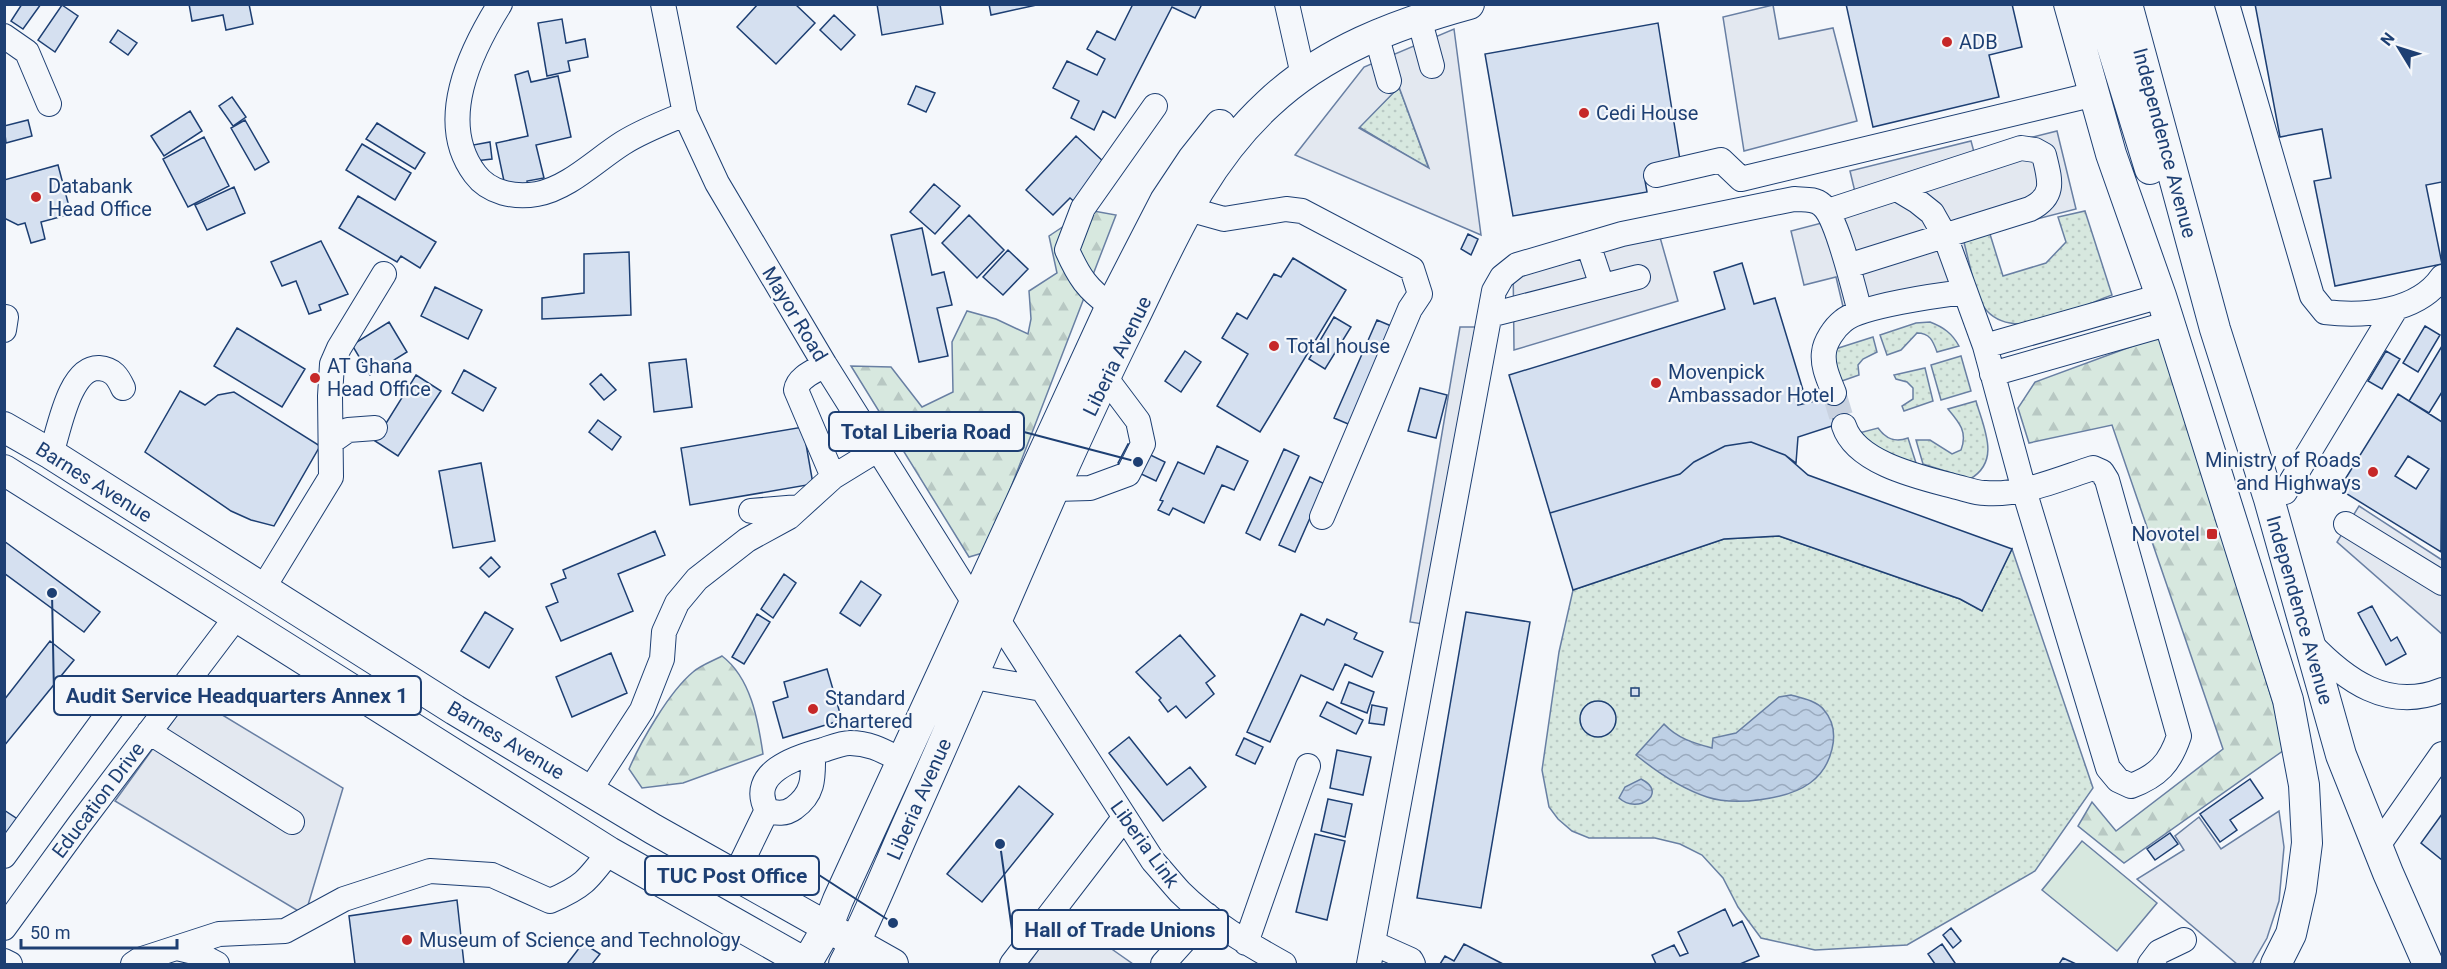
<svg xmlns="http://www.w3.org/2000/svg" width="2447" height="969" viewBox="0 0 2447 969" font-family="Roboto,sans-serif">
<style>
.green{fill:url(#green-dots);stroke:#687fa3;stroke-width:1.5}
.forest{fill:url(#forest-firs);stroke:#687fa3;stroke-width:1.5}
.pitch{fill:#d7e8df;stroke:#687fa3;stroke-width:1.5}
.parking{fill:#e3e8f0;stroke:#687fa3;stroke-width:1.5;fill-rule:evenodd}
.water{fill:url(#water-waves);stroke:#687fa3;stroke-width:1.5}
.building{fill:#d5e0f0;stroke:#1d3f73;stroke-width:1.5;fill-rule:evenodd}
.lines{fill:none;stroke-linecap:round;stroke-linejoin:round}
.minor-tunnel{stroke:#c9d2e0;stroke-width:24;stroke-dasharray:24 12;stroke-linecap:butt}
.minor-casing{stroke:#1d3f73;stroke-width:26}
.major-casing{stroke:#1d3f73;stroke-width:32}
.minor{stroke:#f4f7fb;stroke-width:24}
.major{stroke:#f4f7fb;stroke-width:30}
.poi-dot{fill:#c62828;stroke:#f4f7fb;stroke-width:2}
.labels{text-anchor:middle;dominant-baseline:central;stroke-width:4.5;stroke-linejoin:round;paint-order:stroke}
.poi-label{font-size:20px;fill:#1d3f73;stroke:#f4f7fb;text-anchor:start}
.street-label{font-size:20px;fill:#1d3f73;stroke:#f4f7fb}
.leader{fill:none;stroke:#1d3f73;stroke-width:2}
.callout-dot{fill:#1d3f73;stroke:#f4f7fb;stroke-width:2}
.callout{fill:#f4f7fb;stroke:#1d3f73;stroke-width:2}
.callout-label{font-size:21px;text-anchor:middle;font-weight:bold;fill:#1d3f73}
</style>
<defs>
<pattern id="green-dots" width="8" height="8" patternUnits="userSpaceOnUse" patternTransform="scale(1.5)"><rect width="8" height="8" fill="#d7e8df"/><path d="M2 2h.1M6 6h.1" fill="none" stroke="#b8c8c3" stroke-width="1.8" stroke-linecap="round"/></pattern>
<pattern id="forest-firs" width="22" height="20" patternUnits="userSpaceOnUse" patternTransform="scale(1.5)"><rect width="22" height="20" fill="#d7e8df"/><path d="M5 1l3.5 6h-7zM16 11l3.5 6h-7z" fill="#b8c8c3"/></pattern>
<pattern id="water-waves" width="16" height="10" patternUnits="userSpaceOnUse" patternTransform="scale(1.5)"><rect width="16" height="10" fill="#bed0e5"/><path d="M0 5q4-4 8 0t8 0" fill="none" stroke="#9aaabe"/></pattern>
</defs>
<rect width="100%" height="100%" fill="#f4f7fb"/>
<!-- green -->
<path class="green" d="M1399,87L1429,169L1359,127Z
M2085,211L2112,295C2078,307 2017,343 1987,311C1974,298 1967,257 1962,238L1989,231L2003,276L2046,263L2066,242L2058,217Z
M1930,322C1943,327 1952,333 1959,346L1937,352C1933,341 1930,333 1917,333L1901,350L1887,355L1880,335L1916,323Z
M1873,337L1877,352L1863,359L1858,365L1859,375L1839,382L1829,351Z
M1961,356L1971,391L1941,400L1931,365Z
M1925,368L1933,401L1904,411L1902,406L1913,399V388L1907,382L1896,379L1894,375Z
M1976,401C1984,429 2001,461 1970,479L1923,464L1916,440H1930L1952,454L1961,450C1968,432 1959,422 1948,409Z
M1878,428C1886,439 1895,443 1908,438L1916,463L1883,454L1855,434Z
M1779,536L1960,599L1982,611L2012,549L2093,788L2035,871L1907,945L1815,950L1761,938L1738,907L1723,878L1702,855L1680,844L1655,838H1589L1572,831L1558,819L1549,807L1542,770L1559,652L1573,590L1724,539Z"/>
<!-- forest -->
<path class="forest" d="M1088,210L1116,215L986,552L969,557L851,366L891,367L922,407L953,392L952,342L967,311L996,319L1028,334L1031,319L1029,291L1057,273L1049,236Z
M2160,336L2287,748L2124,863L2078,826L2092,802L2116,831L2223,749L2112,425L2029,443L2018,408L2035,382Z
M722,656C751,678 758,720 763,754L683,783L642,788L629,769C641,741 669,692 693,672C701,665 713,661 722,656Z"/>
<!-- pitch -->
<path class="pitch" d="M2082,841L2157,903L2117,951L2042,890Z"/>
<!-- parking -->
<path class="parking" d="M1773,5L1779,39L1833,28L1857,121L1744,151L1723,17Z
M1454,29L1481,235L1295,155L1364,67ZM1399,87L1429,168L1359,128Z
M2057,131L2076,209L1963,238L1974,283L1845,315L1836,277L1804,285L1791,231L1860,213L1850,171L1971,141L1974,152Z
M1654,216L1678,301L1514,350L1513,257Z
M1460,327H1481L1429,625L1410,622Z
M2359,506L2442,560V634L2337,542Z
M191,696L343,788L305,915L115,801Z
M2279,811L2284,847L2279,901L2267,938L2252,964H2237L2137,879L2184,850L2175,836L2199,817L2221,849Z
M1063,915L1133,964H1028Z"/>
<!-- water -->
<path class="water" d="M1791,695C1802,698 1817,701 1824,710C1843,732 1831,768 1810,783C1787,800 1734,806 1707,797C1680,788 1658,773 1636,755L1664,724C1677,738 1693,743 1712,748L1713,738L1736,733L1779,697Z
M1641,779C1669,793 1638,815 1619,798L1625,787Z"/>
<!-- building -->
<path class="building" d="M22,4H41L23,29L11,21Z
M189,4H249L253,24L226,30L223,15L192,21Z
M758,4H795L815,23L776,64L737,27Z
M877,4H940L943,24L882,35Z
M989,4H1041L991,15Z
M1133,4H1202L1195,18L1172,7L1115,118L1103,111L1094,130L1071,118L1079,101L1053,88L1067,61L1097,75L1105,59L1087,49L1097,31L1115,40Z
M1846,4H2012L2022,47L1989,55L1999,97L1873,127Z
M2255,4H2442V182L2426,185L2442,264L2335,286L2314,181L2331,178L2322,129L2280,137Z
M62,5L78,16L55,52L38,40Z
M834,15L855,35L841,50L820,30Z
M562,19L566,43L585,39L588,57L568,61L570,71L547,76L538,23Z
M1658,23L1681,166L1644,175L1647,192L1513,216L1485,54Z
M118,30L137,43L128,55L110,42Z
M528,71L531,82L558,76L571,137L536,145L544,178L527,181L528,188L505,186L496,143L528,136L515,75Z
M916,86L935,93L926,112L908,104Z
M232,97L246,117L233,126L219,106Z
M190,111L202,131L164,156L151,136Z
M28,120L32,136L6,143L4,126Z
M245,120L269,162L255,170L231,128Z
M377,123L425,153L415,169L366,139Z
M1076,136L1105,163L1077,204L1070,198L1053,215L1026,190Z
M204,137L229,186L188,207L163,159Z
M490,142L492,159L475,161L473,145Z
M362,144L411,173L395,200L346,170Z
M58,165L71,214L41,222L45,239L31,243L25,223L18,225L4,218V180Z
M934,184L960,206L935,234L910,212Z
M234,187L245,213L207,230L195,205Z
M358,196L436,242L420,268L401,256L397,262L339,228Z
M969,215L1004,250L977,278L942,243Z
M922,228L932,275L944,272L952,305L937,308L948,356L919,362L891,235Z
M1468,234L1478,239L1471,255L1461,249Z
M321,241L348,294L319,305L321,310L309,314L296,281L282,286L271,262Z
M1008,250L1028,269L1003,295L983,277Z
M629,252L631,315L542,319V298L584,293V254Z
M1293,258L1346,290L1260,432L1217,406L1248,354L1222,338L1237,313L1247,319L1274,274L1281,277Z
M1742,263L1754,304L1775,298L1803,390L1795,393L1798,405L1827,398L1835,425L1798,437L1796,463L1785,455L1751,442L1725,446L1694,462L1680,474L1550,513L1509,375L1725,309L1714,272Z
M435,287L482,310L468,339L421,316Z
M1334,317L1351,327L1325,369L1309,359Z
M1377,320L1396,328L1353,426L1334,418Z
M389,322L407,352L370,375L352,345Z
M2425,326L2440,335L2418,372L2403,363Z
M237,328L305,369L282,407L214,366Z
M2442,346V392L2429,413L2409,401Z
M1185,351L1201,362L1181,392L1165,381Z
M2386,351L2400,359L2382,389L2368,381Z
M686,359L692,407L654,412L649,363Z
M464,370L496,388L483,411L452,393Z
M601,374L616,390L604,400L590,384Z
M416,375L441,391L398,456L375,441Z
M1420,388L1447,395L1436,438L1408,431Z
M180,391L205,405L218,395L234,392L320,446L274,526L251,520L231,511L145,452Z
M2398,394L2442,422L2441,552L2339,489ZM2408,456L2429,469L2416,489L2395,476Z
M598,420L621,437L612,450L589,432Z
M803,427L813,484L690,505L681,448Z
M1751,442L1785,455L1808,475L2012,549L1982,611L1960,599L1779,536L1724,539L1573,590L1550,513L1680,474L1694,462L1725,446Z
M1128,444L1165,462L1156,481L1118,463Z
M1217,446L1248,461L1234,490L1222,485L1204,523L1173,508L1169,515L1158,510L1163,501L1160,500L1178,462L1204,474Z
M1284,449L1299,456L1260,540L1246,533Z
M481,463L495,541L453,548L439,471Z
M1310,477L1325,484L1295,552L1279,545Z
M655,531L665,555L618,574L633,611L561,641L546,607L558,602L551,584L566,578L563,570Z
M4,541L100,612L84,632L4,573Z
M491,557L500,567L489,577L480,568Z
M784,574L796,583L773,618L761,609Z
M861,581L881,595L860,626L840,613Z
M2372,606L2391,641L2397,637L2406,654L2386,665L2358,613Z
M485,612L513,629L489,668L461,651Z
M1466,612L1530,622L1481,908L1417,898Z
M757,614L770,622L744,664L732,657Z
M1301,614L1324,625L1327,619L1357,633L1354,639L1383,652L1372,677L1345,664L1333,690L1301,675L1270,742L1247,732Z
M1180,635L1215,676L1206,683L1214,694L1186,718L1176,706L1168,712L1159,700L1161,698L1136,672Z
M50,641L74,660L4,746V700Z
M611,653L627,693L572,717L556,677Z
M827,669L842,720L783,738L773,702L788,697L784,682Z
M1349,682L1374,692L1367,713L1341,703Z
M1631,688H1639V696H1631Z
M1580 719a18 18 0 1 1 36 0a18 18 0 1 1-36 0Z
M1327,702L1363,720L1356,734L1320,716Z
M1372,705L1387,708L1384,725L1369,723Z
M1129,737L1167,785L1190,767L1206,787L1163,821L1109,753Z
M1244,738L1263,747L1255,764L1236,755Z
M1337,750L1371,757L1363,795L1330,788Z
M2250,779L2263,798L2230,820L2237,830L2220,842L2200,814Z
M1019,786L1053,814L982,902L947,874Z
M1328,799L1352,804L1345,837L1321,831Z
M4,810L19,820L4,840Z
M2442,814V860L2421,843Z
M2170,833L2178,844L2155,860L2147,849Z
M1315,834L1345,841L1327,920L1296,912Z
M457,900L464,964H355L349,916Z
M1725,909L1733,926L1742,921L1759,956L1740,964H1656L1652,955L1674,945L1680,956L1688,953L1678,932Z
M1951,928L1961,941L1953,948L1943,935Z
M583,943L600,954L592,964H567Z
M1464,944L1503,964H1440L1445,956L1454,961Z
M1942,944L1955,963L1953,964H1935L1928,954Z
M2063,958L2076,964H2059Z"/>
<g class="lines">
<!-- minor-tunnel -->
<path class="minor-tunnel" d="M1834,393L1844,426"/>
<defs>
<path id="minor" d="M500,4C470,52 436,122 475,174C489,193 515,198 537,194C569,188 596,160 623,143C642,131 663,123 685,114
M663,4L685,114L717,183L825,365L975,604
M1287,4L1303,75
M2227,4L2312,296L2325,312C2364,317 2418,312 2442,277
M1419,18L1432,66
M1376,34L1389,81
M4,36L27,52L49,104
M1656,175L1721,160L1741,179L2095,94
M1188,209L1224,219L1286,209L1302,211L1412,269L1420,294L1410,309L1322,517
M1828,211L2021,148L2035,150L2044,155C2050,180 2056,196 2030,209L1848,266
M1588,244L1602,286
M1111,306C1087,289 1079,277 1067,250L1083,208L1155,106
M1490,315L1638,277
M4,330L6,317
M1985,346L2161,296
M825,365C815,371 798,377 796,390L833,477
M1992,374L2170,323
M1834,393C1829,380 1822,366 1824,352C1825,342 1834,328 1843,321C1859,306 1940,295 1965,292
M1844,426C1856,463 1919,477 1953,486C1963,488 1975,493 1985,493C2021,496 2059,479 2093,468L2102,472L2107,480L2179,736C2170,763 2158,776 2131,786L2118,780L2108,768L2024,490L1985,346L1945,236L1932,213L1917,201L1897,189
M331,442L348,430L375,428
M51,454C59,431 69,367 99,368C113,369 118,377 123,388
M1055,489L1090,488L1128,474L1143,444L1138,421L1105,377
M2285,492L2396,308
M751,511L799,507
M2346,524L2442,583
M262,590L331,477L330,396L332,364L339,348L384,274
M998,620L1153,861C1162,871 1171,882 1180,892C1210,922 1248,944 1284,964
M2309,642C2345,680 2388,712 2442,690
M974,677L1042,689
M149,732L292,822
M813,753C813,776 815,793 794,808C786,814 776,814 767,810C747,773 796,757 823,750C832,747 842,743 850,743C871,743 885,752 903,761
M590,790L642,710L662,659L664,632L677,603L697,579L747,540L789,517L833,477L877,450
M2377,847L2442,754
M4,856L115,704
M735,876L767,810
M4,928L79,825L237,616
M1246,943L1308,766
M1373,943L1411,960L1413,964
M177,948L194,952L217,964
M4,961L10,964
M133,964L139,960L219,934L285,931L344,899L430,871L492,875L550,901C583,887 588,880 609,852
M1012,964L1124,818
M1163,964L1207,915
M1369,964L1494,291L1502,277L1517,265L1622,234L1794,199C1804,200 1814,198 1822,205C1837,217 1854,290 1860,312
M2150,964L2159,952L2184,940"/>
<path id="major" d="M2069,4L2111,154L2161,296L2288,700L2304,785L2307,843L2301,890L2291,934L2276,964
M2099,4L2150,169
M2127,4L2215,329L2269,499L2341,755L2388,873L2428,964
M4,427L51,454L455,710L653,829L893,964
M4,470L609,852L807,964
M806,964L827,928L838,900L1111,306L1165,201L1193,159L1220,125
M844,964C868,919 887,870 908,823C983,657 1050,488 1130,326C1170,245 1200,167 1268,104C1324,51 1396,24 1469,4"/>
</defs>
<!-- minor casing -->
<use href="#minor" class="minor-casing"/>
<!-- major casing -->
<use href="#major" class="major-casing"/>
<!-- minor -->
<use href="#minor" class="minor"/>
<!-- major -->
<use href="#major" class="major"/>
</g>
<!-- markers -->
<g class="poi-dot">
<circle cx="1947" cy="42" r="6"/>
<circle cx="1584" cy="113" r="6"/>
<circle cx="36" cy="197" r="6"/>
<circle cx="1274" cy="346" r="6"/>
<circle cx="315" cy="378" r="6"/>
<circle cx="1656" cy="383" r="6"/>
<circle cx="2373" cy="472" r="6"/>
<rect x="2206" y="528" width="12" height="12" rx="3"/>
<circle cx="813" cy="709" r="6"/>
<circle cx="407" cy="940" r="6"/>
</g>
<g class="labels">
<!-- poi labels -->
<g class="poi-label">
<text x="1959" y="42">ADB</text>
<text x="1596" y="113">Cedi House</text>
<text x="48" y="186">Databank<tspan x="48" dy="23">Head Office</tspan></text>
<text x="1286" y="346">Total house</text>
<text x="327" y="366">AT Ghana<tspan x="327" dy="23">Head Office</tspan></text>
<text x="1668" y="372">Movenpick<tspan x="1668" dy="23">Ambassador Hotel</tspan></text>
<text x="2361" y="460" text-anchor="end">Ministry of Roads<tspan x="2361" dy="23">and Highways</tspan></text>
<text x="2200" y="534" text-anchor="end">Novotel</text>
<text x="825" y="698">Standard<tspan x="825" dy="23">Chartered</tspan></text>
<text x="419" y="940">Museum of Science and Technology</text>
</g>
<!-- street labels -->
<g class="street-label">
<text transform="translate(2165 143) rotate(75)">Independence Avenue</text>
<text transform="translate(795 314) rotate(59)">Mayor Road</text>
<text transform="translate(1117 356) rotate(-64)">Liberia Avenue</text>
<text transform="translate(94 482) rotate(32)">Barnes Avenue</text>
<text transform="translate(2300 610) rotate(74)">Independence Avenue</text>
<text transform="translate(506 740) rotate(31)">Barnes Avenue</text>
<text transform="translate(919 799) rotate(-66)">Liberia Avenue</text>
<text transform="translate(98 800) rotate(-53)">Education Drive</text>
<text transform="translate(1145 844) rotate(54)">Liberia Link</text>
</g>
</g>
<!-- callouts -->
<path class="leader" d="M1138 462L1024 432M52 593L54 695M893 923L819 875M1000 844L1012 930"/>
<g class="callout-dot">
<circle cx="1138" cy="462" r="6"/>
<circle cx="52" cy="593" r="6"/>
<circle cx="893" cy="923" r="6"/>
<circle cx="1000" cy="844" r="6"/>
</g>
<g class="callout">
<rect x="829" y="412" width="195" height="39" rx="6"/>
<rect x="54" y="676" width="367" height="39" rx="6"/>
<rect x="645" y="856" width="174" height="39" rx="6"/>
<rect x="1012" y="910" width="216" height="39" rx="6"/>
</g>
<g class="callout-label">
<text x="926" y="439">Total Liberia Road</text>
<text x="237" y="703">Audit Service Headquarters Annex 1</text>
<text x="732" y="883">TUC Post Office</text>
<text x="1120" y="937">Hall of Trade Unions</text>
</g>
<!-- border -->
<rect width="2447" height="969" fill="none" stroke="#1d3f73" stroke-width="12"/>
<!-- north arrow -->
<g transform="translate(2399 48) rotate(308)" stroke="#f4f7fb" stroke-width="4.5" paint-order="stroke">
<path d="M0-4.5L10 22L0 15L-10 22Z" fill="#1d3f73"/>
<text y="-9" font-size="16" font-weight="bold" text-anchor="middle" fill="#1d3f73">N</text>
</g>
<!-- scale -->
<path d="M21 939v9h156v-9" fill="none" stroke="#1d3f73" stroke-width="3"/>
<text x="30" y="939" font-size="18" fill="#1d3f73" stroke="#f4f7fb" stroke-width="4.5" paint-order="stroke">50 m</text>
</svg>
